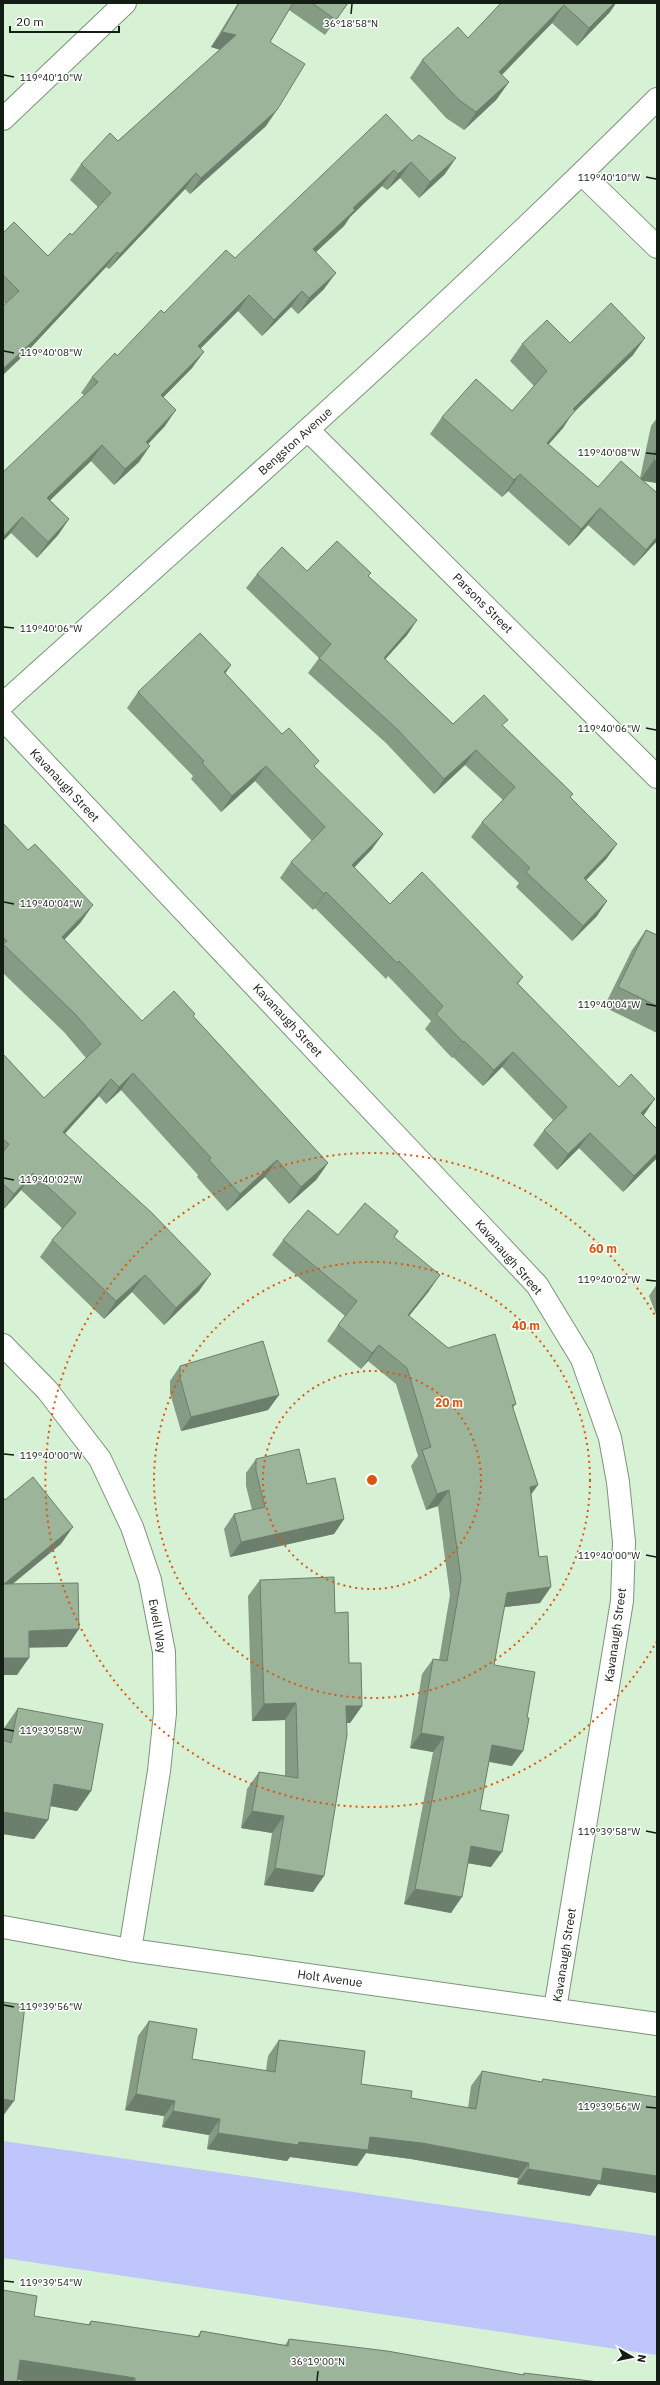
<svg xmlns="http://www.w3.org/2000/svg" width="660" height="2385" viewBox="0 0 660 2385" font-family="'IBM Plex Sans',sans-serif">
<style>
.water{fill:#bfc6fb}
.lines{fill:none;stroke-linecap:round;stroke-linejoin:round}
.street-casing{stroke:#7c947b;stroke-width:24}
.street{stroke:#fff;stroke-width:22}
.wall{fill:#859b84}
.shaded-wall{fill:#6c7e6c}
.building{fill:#9bb49a;stroke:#6c7e6c}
.ticks{fill:none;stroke:#131d13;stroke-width:1.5}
.ring{fill:none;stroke:#dd560c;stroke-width:2;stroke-dasharray:2 4}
.labels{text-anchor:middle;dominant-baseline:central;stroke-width:3;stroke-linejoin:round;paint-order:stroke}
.street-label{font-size:12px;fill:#131d13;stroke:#fff}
.ticks-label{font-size:10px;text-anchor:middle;fill:#131d13;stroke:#fff;stroke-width:3;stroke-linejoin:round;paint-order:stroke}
.centre{fill:#dd560c;stroke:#fff;stroke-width:2}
.ring-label{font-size:12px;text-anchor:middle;font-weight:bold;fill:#dd560c;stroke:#fff;stroke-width:3;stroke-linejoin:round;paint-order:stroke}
</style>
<rect width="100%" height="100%" fill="#d7f1d5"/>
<!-- water -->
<path class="water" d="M3,2141L657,2236V2355L3,2258Z"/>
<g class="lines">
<defs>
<path id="street" d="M3,119L125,3
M582,174L657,247
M308,430L657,777
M3,704C224,505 447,309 657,99
M3,719L537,1285L582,1359L610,1438L618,1482L624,1542L622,1601L555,2009
M3,1345L47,1390L100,1459L132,1527L150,1580L164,1652L165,1713L159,1771L130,1950
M3,1927L130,1950L657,2024"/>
</defs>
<!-- street casing -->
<use href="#street" class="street-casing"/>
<!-- street -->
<use href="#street" class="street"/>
</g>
<!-- wall -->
<path class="wall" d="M238,3H348L325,35L289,10L270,42L266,126L190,194L185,189L109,269L106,267L23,356L5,304L3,301V233L48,256L72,235L98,207L70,180L81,164L118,141L220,50L211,47Z
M501,3H616L610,12L577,46L552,23L502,75L509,82L496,100L464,130L446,118L410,78L422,60L468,38Z
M412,141L445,174L419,198L400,178L387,190L382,186L350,217L344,226L316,252L324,289L298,314L291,307L262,336L238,311L200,349L192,368L163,397L165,426L148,444L139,462L114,485L91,461L50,500L69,519L58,535L37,558L11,533L84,395L81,393L92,377L117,356L164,313L235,258Z
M570,343L633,355L572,414L563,428L548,445L598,487L640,478L651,426L657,418V483L643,481L657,493V541L634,566L588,525L569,546L508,491L502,497L430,434L442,417L512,411L534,386L510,361L522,344Z
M307,571L368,576L417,620L407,635L385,659L453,724L503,726L573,794L570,797L607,858L586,880L597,916L572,941L516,887L519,883L471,837L482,822L503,800L465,765L434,794L386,743L308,673L319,658L246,588L257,574Z
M231,665L225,673L282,734L315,767L372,849L354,868L390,904L523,977L518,984L644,1115L657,1158L623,1192L579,1148L557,1170L533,1145L544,1130L553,1120L502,1067L483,1086L453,1057L452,1058L425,1029L431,1021L388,976L386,979L315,908L313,910L280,878L291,862L312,841L255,781L221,812L191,779L193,776L127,708L138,692Z
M3,823L81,922L64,940L142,1021L195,1014L193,1016L328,1163L316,1180L289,1204L265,1177L227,1211L197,1177L198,1175L121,1090L106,1104L99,1096L65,1133L199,1291L164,1325L132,1292L104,1319L40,1257L52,1240L62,1228L21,1190L3,1210V1054L44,1098L86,1058L64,1032L3,973Z
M646,930L657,935V1033L604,1007L632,950Z
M398,1231L394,1237L429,1291L409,1316L516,1404L513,1408L531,1495L540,1603L504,1607L494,1665L512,1766L489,1762L480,1810L491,1867L468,1863L451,1913L404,1904L433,1752L410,1748L422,1674L433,1659L439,1660L450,1595L438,1506L426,1510L411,1466L418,1456L396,1384L368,1361L361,1369L327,1341L338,1325L345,1316L272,1255L283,1240L338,1235Z
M657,1284V1317L649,1296Z
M180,1366L279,1395L268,1410L181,1431L170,1393V1381Z
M256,1459L307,1484L344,1519L334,1534L230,1557L224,1529L234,1514L252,1510L246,1486V1473Z
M260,1580L335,1613L362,1706L350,1723H347L313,1892L264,1885L272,1833L241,1828L247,1789L259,1772L285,1776V1720L252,1721L248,1596Z
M18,1708L91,1791L77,1811L50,1806L48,1820L34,1839L3,1834V1733L4,1728Z
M149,2021L192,2059L266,2071L268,2056L279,2040L361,2084L411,2098L468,2108L471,2086L482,2071L541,2082L543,2079L657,2097V2193L598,2184L590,2196L517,2184L518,2178L411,2159L366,2153L357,2166L290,2157L287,2161L207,2149L209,2135L162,2127L164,2116L125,2110L138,2036Z
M34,2316L88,2325L91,2321L197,2337L201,2331L285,2345L289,2339L523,2375L524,2373L599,2382H30L17,2380Z"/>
<!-- shaded-wall -->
<path class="shaded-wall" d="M614,3H616L610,12L577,46L589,28Z
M564,5L552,23L487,90L499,72Z
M222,32L236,35L225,51L211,47Z
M509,82L496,100L464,130L476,112Z
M277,110L266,126L190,194L201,178Z
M456,158L445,174L419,198L430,182Z
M411,162L400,178L387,190L398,174Z
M394,170L382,186L350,217L344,226L302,265L313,249L353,208Z
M196,173L185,189L109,269L120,254Z
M117,252L106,267L23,356L3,375V369Z
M336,273L324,289L298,314L309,298Z
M302,291L291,307L262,336L274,320Z
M249,295L238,311L187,362L198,346Z
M645,338L633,355L572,414L563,428L535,460L547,443L573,409Z
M204,352L192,368L150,411L161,395Z
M176,410L165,426L135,458L146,442Z
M102,445L91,461L36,514L47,498Z
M150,446L139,462L114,485L125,469Z
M654,460H657V483L640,480Z
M520,474L508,491L502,497L514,480Z
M600,508L588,525L569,546L581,529Z
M22,517L11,533L3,541V537Z
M69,519L58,535L37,558L48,542Z
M657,537V541L634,566L646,550Z
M417,620L407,635L373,673L384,658Z
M231,665L220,681L224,672Z
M476,750L465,765L434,794L444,779Z
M266,766L255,781L221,812L232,796Z
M383,834L372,849L341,881L352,865Z
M617,844L607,858L574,893L584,878Z
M326,892L315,908L313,910L324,894Z
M607,901L597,916L572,941L583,926Z
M93,905L81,922L50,955L62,937Z
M464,1041L453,1057L452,1058L463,1042Z
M513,1052L502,1067L483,1086L494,1070Z
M133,1073L121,1090L106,1104L119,1087Z
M111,1079L99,1096L51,1149L63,1132Z
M655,1099L644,1115L630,1129L641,1113Z
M590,1133L579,1148L557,1170L568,1154Z
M657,1153V1158L623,1192L634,1176Z
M277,1160L265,1177L227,1211L240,1194Z
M328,1163L316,1180L289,1204L301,1187Z
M33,1173L21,1190L3,1210L14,1194Z
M211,1274L199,1291L164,1325L176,1308Z
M145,1275L132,1292L104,1319L116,1301Z
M440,1275L429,1291L397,1331L408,1315Z
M379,1345L368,1361L361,1369L372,1353Z
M279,1395L268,1410L181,1431L191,1417Z
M538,1485L527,1500L530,1487Z
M449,1490L438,1506L426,1510L437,1494Z
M344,1519L334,1534L230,1557L241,1542Z
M73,1527L61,1544L3,1592L4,1584Z
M551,1587L540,1603L496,1608L507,1593Z
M79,1629L67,1647L17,1648L29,1631Z
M3,1658H29L17,1675H3Z
M296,1703L285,1720L252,1721L264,1704Z
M346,1706H362L350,1723H335Z
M421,1733L444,1737L433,1752L410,1748Z
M492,1745L523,1751L512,1766L481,1760Z
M54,1784L91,1791L77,1811L40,1804Z
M252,1811L284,1816L272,1833L241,1828Z
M3,1812L48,1820L34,1839L3,1834Z
M471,1846L502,1852L491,1867L460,1862Z
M275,1868L324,1876L313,1892L264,1885Z
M415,1889L462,1897L451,1913L404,1904Z
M136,2094L175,2101L164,2116L125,2110Z
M3,2099L14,2101L3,2116Z
M173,2111L220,2119L209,2135L162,2127Z
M218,2133L299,2142L370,2137L422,2143L529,2163L518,2178L411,2159L366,2153L357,2166L290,2157L287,2161L207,2149Z
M603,2168L657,2176V2193L598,2184L590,2196L517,2184L528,2169Z
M20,2360L135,2378L133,2382H30L7,2378Z"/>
<!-- building -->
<path class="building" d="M239,3H293L270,42L305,64L277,110L201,178L196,173L120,254L117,252L34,340L3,369V306L19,291L3,275V233L14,222L48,256L70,233L72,235L111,193L81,164L110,133L118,141L236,35L222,32Z
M312,3H348L336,20Z
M501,3H614L589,28L564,5L499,72L509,82L476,112L459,100L422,60L458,27L468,38Z
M386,114L412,141L419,135L456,158L430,182L411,162L398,174L394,170L353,208L355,210L313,249L336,273L309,298L302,291L274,320L249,295L198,346L204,352L161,395L176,410L146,442L150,446L125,469L102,445L47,498L69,519L48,542L22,517L3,537V472L98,382L92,377L115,353L117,356L161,310L164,313L226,250L235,258Z
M611,303L645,338L573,409L575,411L547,443L598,487L621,461L657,493V537L646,550L600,508L581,529L520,474L514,480L442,417L476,379L512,411L547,371L522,344L547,320L570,343Z
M657,446V460H654Z
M337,541L371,573L368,576L417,620L384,658L453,724L484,695L508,720L502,725L573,794L570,797L617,844L584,878L607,901L583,926L526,872L530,868L482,822L515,787L476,750L444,779L397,729L319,658L331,644L257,574L282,547L307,571Z
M200,633L231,665L224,672L282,734L289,728L319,761L314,766L383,834L352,865L390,904L422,872L523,977L517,983L619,1087L631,1074L655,1099L641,1113L657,1129V1153L634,1176L590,1133L568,1154L544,1130L567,1107L513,1052L494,1070L464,1041L463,1042L436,1014L443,1006L399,961L397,963L326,892L324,894L291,862L325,827L266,766L232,796L202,763L204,761L138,692Z
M3,823L28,850L35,844L93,905L62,937L142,1021L174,991L195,1014L193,1016L328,1163L301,1187L277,1160L240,1194L209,1160L211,1158L133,1073L119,1087L111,1079L63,1132L151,1212L211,1274L176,1308L145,1275L116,1301L52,1240L76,1213L33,1173L14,1194L3,1184V1152L9,1144L3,1139V1054L44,1098L101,1044L76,1015L3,944L7,941L3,937Z
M646,930L657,935V1006L618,987Z
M365,1203L398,1231L394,1237L440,1275L408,1315L448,1348L495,1334L516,1404L512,1405L538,1485L530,1487L539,1557L547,1556L551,1587L507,1593L494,1665L535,1672L527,1718H529L523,1751L492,1745L480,1810L509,1815L502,1852L471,1846L462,1897L415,1889L444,1737L421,1733L433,1659L447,1661L461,1579L449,1490L437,1494L422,1450L431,1447L407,1368L379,1345L372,1353L338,1325L357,1301L283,1240L308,1210L338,1235Z
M263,1341L279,1395L191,1417L180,1378V1366Z
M299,1449L307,1484L335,1478L344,1519L241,1542L234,1514L265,1507L256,1471V1459Z
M33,1477L73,1527L4,1584L78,1583L79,1629L29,1631V1658H3V1497L5,1500Z
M334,1577L335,1613L348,1612L349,1663H361L362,1706H346L347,1735L324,1876L275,1868L284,1816L252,1811L259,1772L298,1778L296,1703L264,1704L260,1580Z
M18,1708L103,1724L91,1791L54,1784L48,1820L3,1812V1740L11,1743Z
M3,2002L25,2005L14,2101L3,2099Z
M149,2021L197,2029L192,2059L275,2072L279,2040L365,2051L361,2084L412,2091L411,2098L476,2109L482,2071L542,2082L543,2079L657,2097V2176L603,2168L601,2181L528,2169L529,2163L422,2143L370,2137L368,2150L299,2142L298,2145L218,2133L220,2119L173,2111L175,2101L136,2094Z
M3,2290L37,2296L34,2316L90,2325L91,2321L199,2337L201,2331L288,2346L289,2339L387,2351L524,2375V2373L599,2382H135V2378L20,2360L17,2382H3Z"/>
<!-- ticks -->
<path class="ticks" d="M351,14L352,4M4,75L14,77M646,177L656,179M4,351L14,353M646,453L656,454M4,627L14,628M646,728L656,730M4,902L14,904M646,1004L656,1006M4,1178L14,1180M646,1280L656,1281M4,1454L14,1455M646,1555L656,1557M4,1729L14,1731M646,1831L656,1833M4,2005L14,2007M646,2107L656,2108M4,2281L14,2282M317,2381L318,2371"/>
<!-- distance rings -->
<g class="ring">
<circle cx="372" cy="1480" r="109"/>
<circle cx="372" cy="1480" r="218"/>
<path d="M657 1641A327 327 0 1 1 657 1319"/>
</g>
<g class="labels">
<!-- street labels -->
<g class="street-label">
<text transform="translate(295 441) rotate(-42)">Bengston Avenue</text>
<text transform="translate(483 603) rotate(45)">Parsons Street</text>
<text transform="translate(65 785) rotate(47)">Kavanaugh Street</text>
<text transform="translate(288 1020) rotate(47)">Kavanaugh Street</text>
<text transform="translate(509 1257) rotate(49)">Kavanaugh Street</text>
<text transform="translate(158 1626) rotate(80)">Ewell Way</text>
<text transform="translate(615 1635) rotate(-82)">Kavanaugh Street</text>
<text transform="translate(564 1955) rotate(-81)">Kavanaugh Street</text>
<text transform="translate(330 1978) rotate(8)">Holt Avenue</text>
</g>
</g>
<g class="ticks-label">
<text x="351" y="27">36°18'58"N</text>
<text x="51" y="81">119°40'10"W</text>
<text x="609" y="181">119°40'10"W</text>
<text x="51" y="356">119°40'08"W</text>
<text x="609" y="456">119°40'08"W</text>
<text x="51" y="632">119°40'06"W</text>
<text x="609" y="732">119°40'06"W</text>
<text x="51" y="907">119°40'04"W</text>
<text x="609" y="1008">119°40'04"W</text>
<text x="51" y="1183">119°40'02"W</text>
<text x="609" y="1283">119°40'02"W</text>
<text x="51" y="1459">119°40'00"W</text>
<text x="609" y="1559">119°40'00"W</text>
<text x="51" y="1734">119°39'58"W</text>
<text x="609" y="1835">119°39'58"W</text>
<text x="51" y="2010">119°39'56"W</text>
<text x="609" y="2110">119°39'56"W</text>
<text x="51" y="2286">119°39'54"W</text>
<text x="318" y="2365">36°19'00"N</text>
</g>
<circle cx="372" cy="1480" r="6" class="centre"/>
<g class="ring-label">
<text x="603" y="1253">60 m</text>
<text x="526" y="1330">40 m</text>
<text x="449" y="1407">20 m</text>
</g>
<!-- border -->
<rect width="660" height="2385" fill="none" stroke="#131d13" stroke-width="8"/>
<!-- north arrow -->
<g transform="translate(632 2357) rotate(99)" stroke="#ffffff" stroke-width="3" paint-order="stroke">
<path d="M0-3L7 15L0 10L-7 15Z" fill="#131d13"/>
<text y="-6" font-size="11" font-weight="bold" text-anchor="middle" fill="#131d13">N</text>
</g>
<!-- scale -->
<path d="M10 26v6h109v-6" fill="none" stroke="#131d13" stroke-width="2"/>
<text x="16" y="26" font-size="12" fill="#131d13" stroke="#ffffff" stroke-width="3" paint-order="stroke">20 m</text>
</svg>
